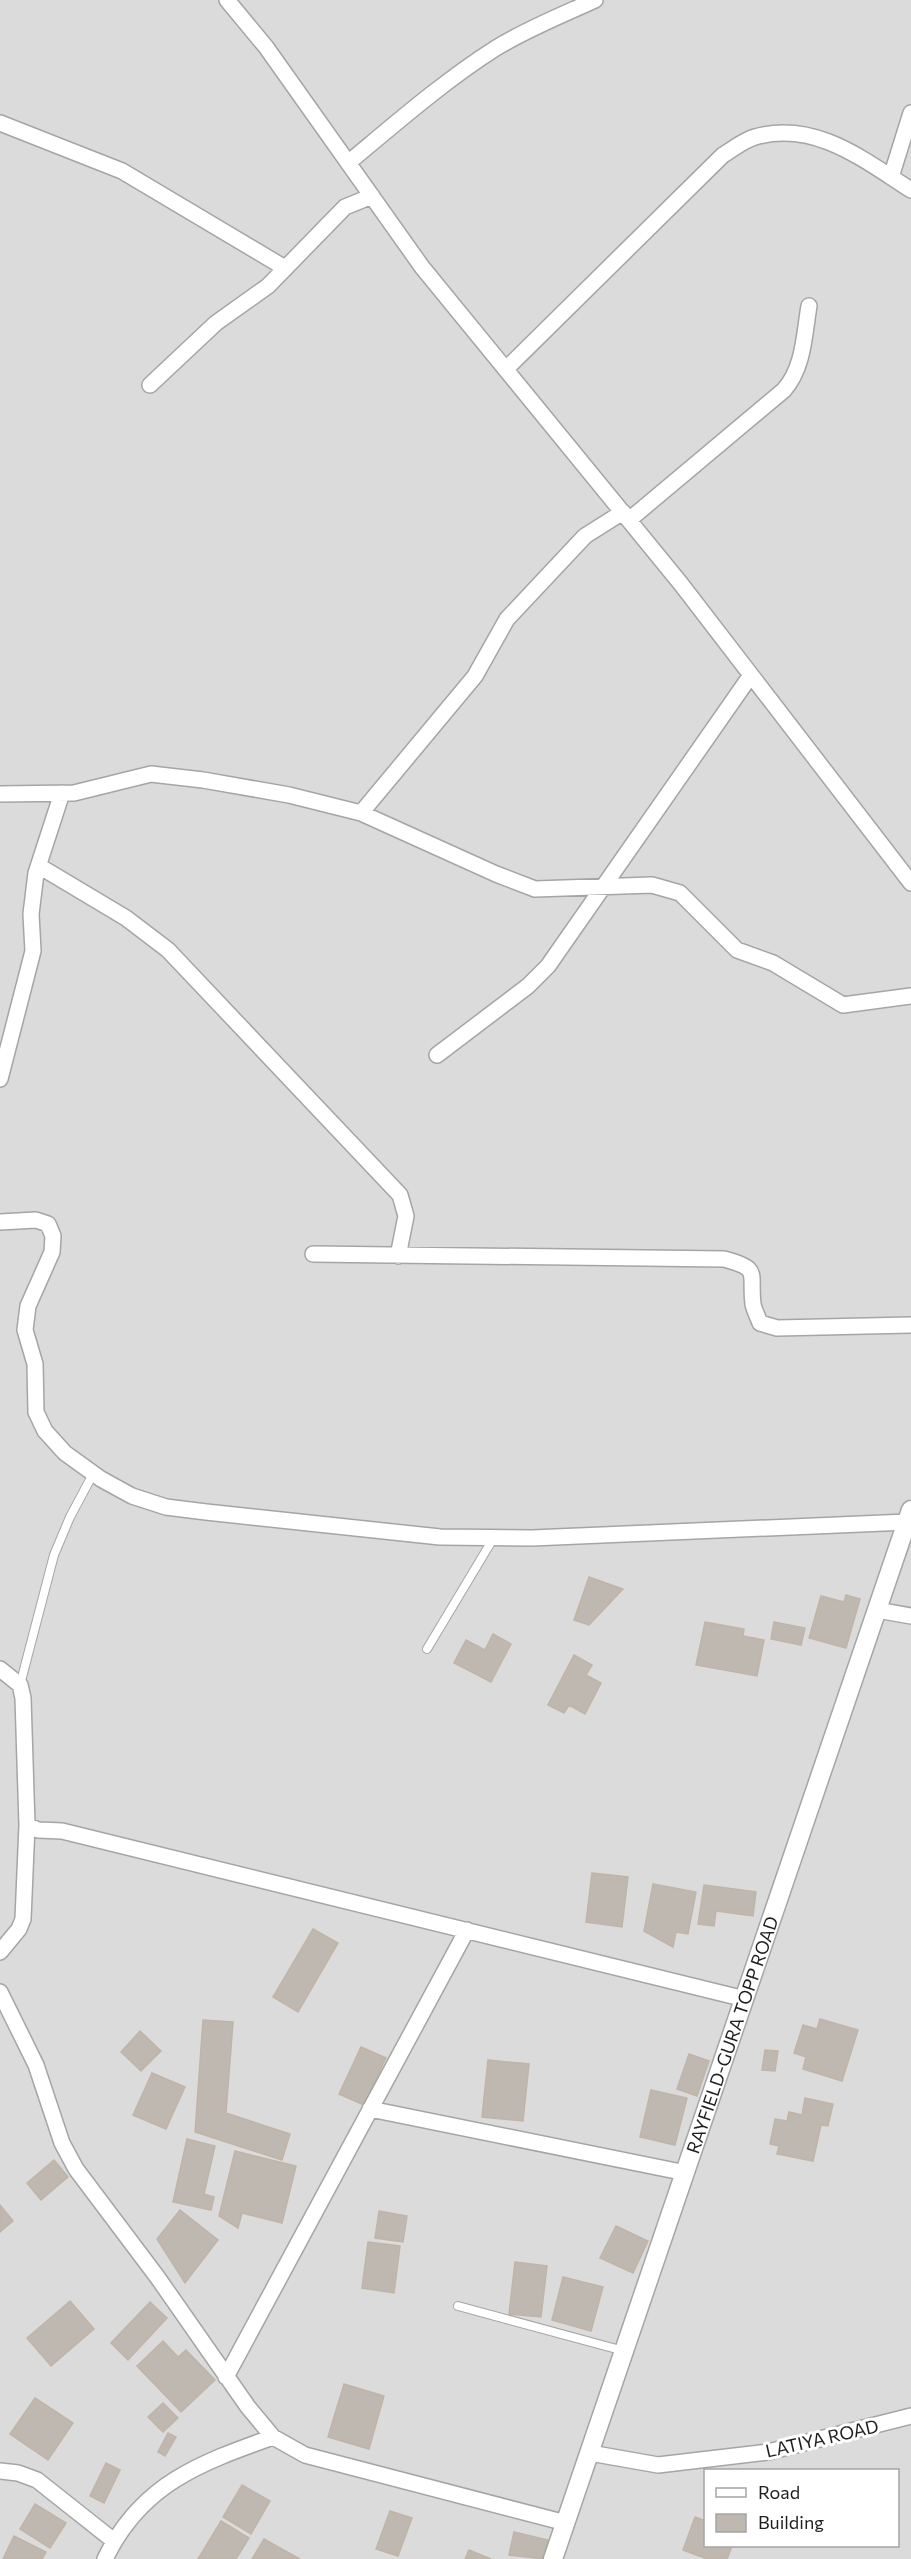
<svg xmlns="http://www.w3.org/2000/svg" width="911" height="2559" viewBox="0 0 911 2559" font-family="Commissioner,sans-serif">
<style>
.residential{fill:#dcdbdb;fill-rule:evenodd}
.building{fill:#bfb8b1;stroke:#c0b4a7;stroke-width:1.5}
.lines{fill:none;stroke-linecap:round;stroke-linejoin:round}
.service-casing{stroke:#a5a5a5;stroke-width:10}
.minor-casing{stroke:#a5a5a5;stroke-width:18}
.tertiary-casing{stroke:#a5a5a5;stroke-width:21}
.service{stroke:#fff;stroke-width:8}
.minor{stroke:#fff;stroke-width:15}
.tertiary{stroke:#fff;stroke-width:18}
.labels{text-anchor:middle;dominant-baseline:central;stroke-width:6;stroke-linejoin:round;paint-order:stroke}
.street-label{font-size:18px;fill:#1e1e1e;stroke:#fff}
</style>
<rect width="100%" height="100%" fill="#efece4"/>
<!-- residential -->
<path class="residential" d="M0,0H911V2559H0ZM706,2470H898V2546H706Z"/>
<!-- building -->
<path class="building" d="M589,1577L623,1589L589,1625L574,1620Z
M846,1595L860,1599L846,1648L809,1638L821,1596L844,1602Z
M705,1622L744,1629L743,1636L764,1640L757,1676L696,1665Z
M774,1622L805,1628L801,1645L771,1639Z
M493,1634L511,1644L491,1682L454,1663L466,1640L485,1650Z
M574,1655L592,1665L586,1675L601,1683L585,1714L569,1705L564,1713L548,1705Z
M592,1873L628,1877L622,1927L586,1922Z
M653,1884L696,1892L688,1934L676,1932L673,1947L644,1931Z
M704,1885L756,1892L753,1916L716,1911L714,1926L698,1924Z
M313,1929L338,1943L298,2012L273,1997Z
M820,2019L858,2030L842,2081L803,2069L806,2057L794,2053L803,2025L817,2029Z
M203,2020L233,2022L226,2113L290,2134L282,2160L195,2132Z
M140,2031L161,2051L141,2071L121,2052Z
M361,2047L386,2058L364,2105L339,2094Z
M765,2050L778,2051L775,2071L762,2070Z
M689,2054L709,2061L697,2096L677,2089Z
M488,2060L529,2064L523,2121L482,2117Z
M152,2073L185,2087L166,2129L133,2115Z
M651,2090L687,2098L675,2145L640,2137Z
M805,2098L833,2104L828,2126L821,2125L813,2161L777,2154L779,2146L770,2144L775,2119L787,2121L789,2112L802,2115Z
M187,2139L215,2146L204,2194L214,2197L211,2210L173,2202Z
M235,2151L296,2166L282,2223L242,2213L238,2228L219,2216Z
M54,2160L68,2177L41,2200L27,2183Z
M0,2205L13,2221L0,2232Z
M180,2210L218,2240L185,2283L157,2239Z
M379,2211L407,2216L403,2242L375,2238Z
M616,2226L648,2241L633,2273L600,2258Z
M368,2242L400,2246L394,2293L362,2288Z
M515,2262L547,2266L541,2317L509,2314Z
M563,2277L603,2287L591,2331L552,2320Z
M70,2301L94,2329L51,2366L27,2338Z
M150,2302L167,2318L128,2360L111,2343Z
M163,2341L178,2357L186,2350L215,2380L181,2412L137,2366Z
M344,2384L384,2396L369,2449L328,2437Z
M35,2398L73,2423L48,2460L10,2434Z
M163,2403L178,2418L163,2432L148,2417Z
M168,2433L176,2437L165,2456L158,2452Z
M106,2463L120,2470L104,2503L90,2496Z
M242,2485L270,2501L251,2534L223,2517Z
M35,2504L66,2523L50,2548L20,2529Z
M390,2511L412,2518L398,2556L376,2549Z
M695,2517L706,2521V2546H732L727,2559H707L683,2550Z
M221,2521L249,2538L236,2559H198Z
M514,2532L548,2540L544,2559L509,2555Z
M14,2536L46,2552L42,2559H3Z
M264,2539L300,2559H252Z
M469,2550L491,2559H465Z"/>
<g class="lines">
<defs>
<path id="service" d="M427,1649L493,1539
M20,1685L54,1555L70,1517L93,1474
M458,2306L624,2351"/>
<path id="minor" d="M227,0L266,47L422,267L681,584L911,883
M0,123L122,171L285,268
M348,163C396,123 444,81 496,48C527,29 562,15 595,0
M891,177L911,113
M506,369L723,155C733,149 744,140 755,137C815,120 864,160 911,190
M150,385L216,323L268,286L345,207L372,196
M629,520L784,390C804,367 804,335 809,306
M0,794L74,793L151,774L203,780L289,795L361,813L496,874L535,889L652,885L680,893L737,950L773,963L843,1005L911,996
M361,813L475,676L507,619L585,536L623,512
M39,866L126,918L168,950L400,1195L406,1216L398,1256
M437,1055L528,986L548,966L751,675
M0,1079L33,951L31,914L36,873L62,793
M0,1222L36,1220L48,1224L53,1236L52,1252L28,1306L25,1330L35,1364L36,1412L45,1431L65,1453L101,1479L132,1496L166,1507L206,1512L440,1537L532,1538L907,1522
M313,1254L724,1259C762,1269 749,1273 753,1304C754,1310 758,1317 760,1323L777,1328L911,1325
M877,1610L911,1616
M0,1669L20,1685L23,1698L27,1825L38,1830L62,1831L745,1999
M0,1952L19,1929L23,1919L27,1825
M0,1992L36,2065L62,2143L76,2169L158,2278L248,2407L273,2437L305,2455L566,2523
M370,2109L686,2173
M226,2377L467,1930
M590,2453L658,2465L768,2452L911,2416
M0,2471L18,2473L37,2480L114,2541
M105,2559C141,2484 200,2463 273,2437"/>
<g id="tertiary">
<path id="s1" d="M553,2559L911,1510"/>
</g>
</defs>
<!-- service casing -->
<use href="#service" class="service-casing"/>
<!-- minor casing -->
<use href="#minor" class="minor-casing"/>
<!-- tertiary casing -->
<use href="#tertiary" class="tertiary-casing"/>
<!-- service -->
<use href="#service" class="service"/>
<!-- minor -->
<use href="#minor" class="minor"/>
<!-- tertiary -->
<use href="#tertiary" class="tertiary"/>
</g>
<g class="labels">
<!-- street labels -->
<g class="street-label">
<text stroke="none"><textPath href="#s1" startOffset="554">RAYFIELD-GURA TOPP ROAD</textPath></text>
<text transform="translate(822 2438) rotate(-13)">LATIYA ROAD</text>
</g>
</g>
<!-- legend -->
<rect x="704" y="2469" width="195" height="78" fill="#ffffff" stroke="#a5a5a5" stroke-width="1.5"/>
<rect x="716" y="2488" width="30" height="9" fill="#ffffff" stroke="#a5a5a5" stroke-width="1.5"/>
<text x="758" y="2499" font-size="18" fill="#1e1e1e">Road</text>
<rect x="716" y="2514" width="30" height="18" fill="#bfb8b1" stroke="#a5a5a5" stroke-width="1.5"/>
<text x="758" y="2529" font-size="18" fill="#1e1e1e">Building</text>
</svg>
